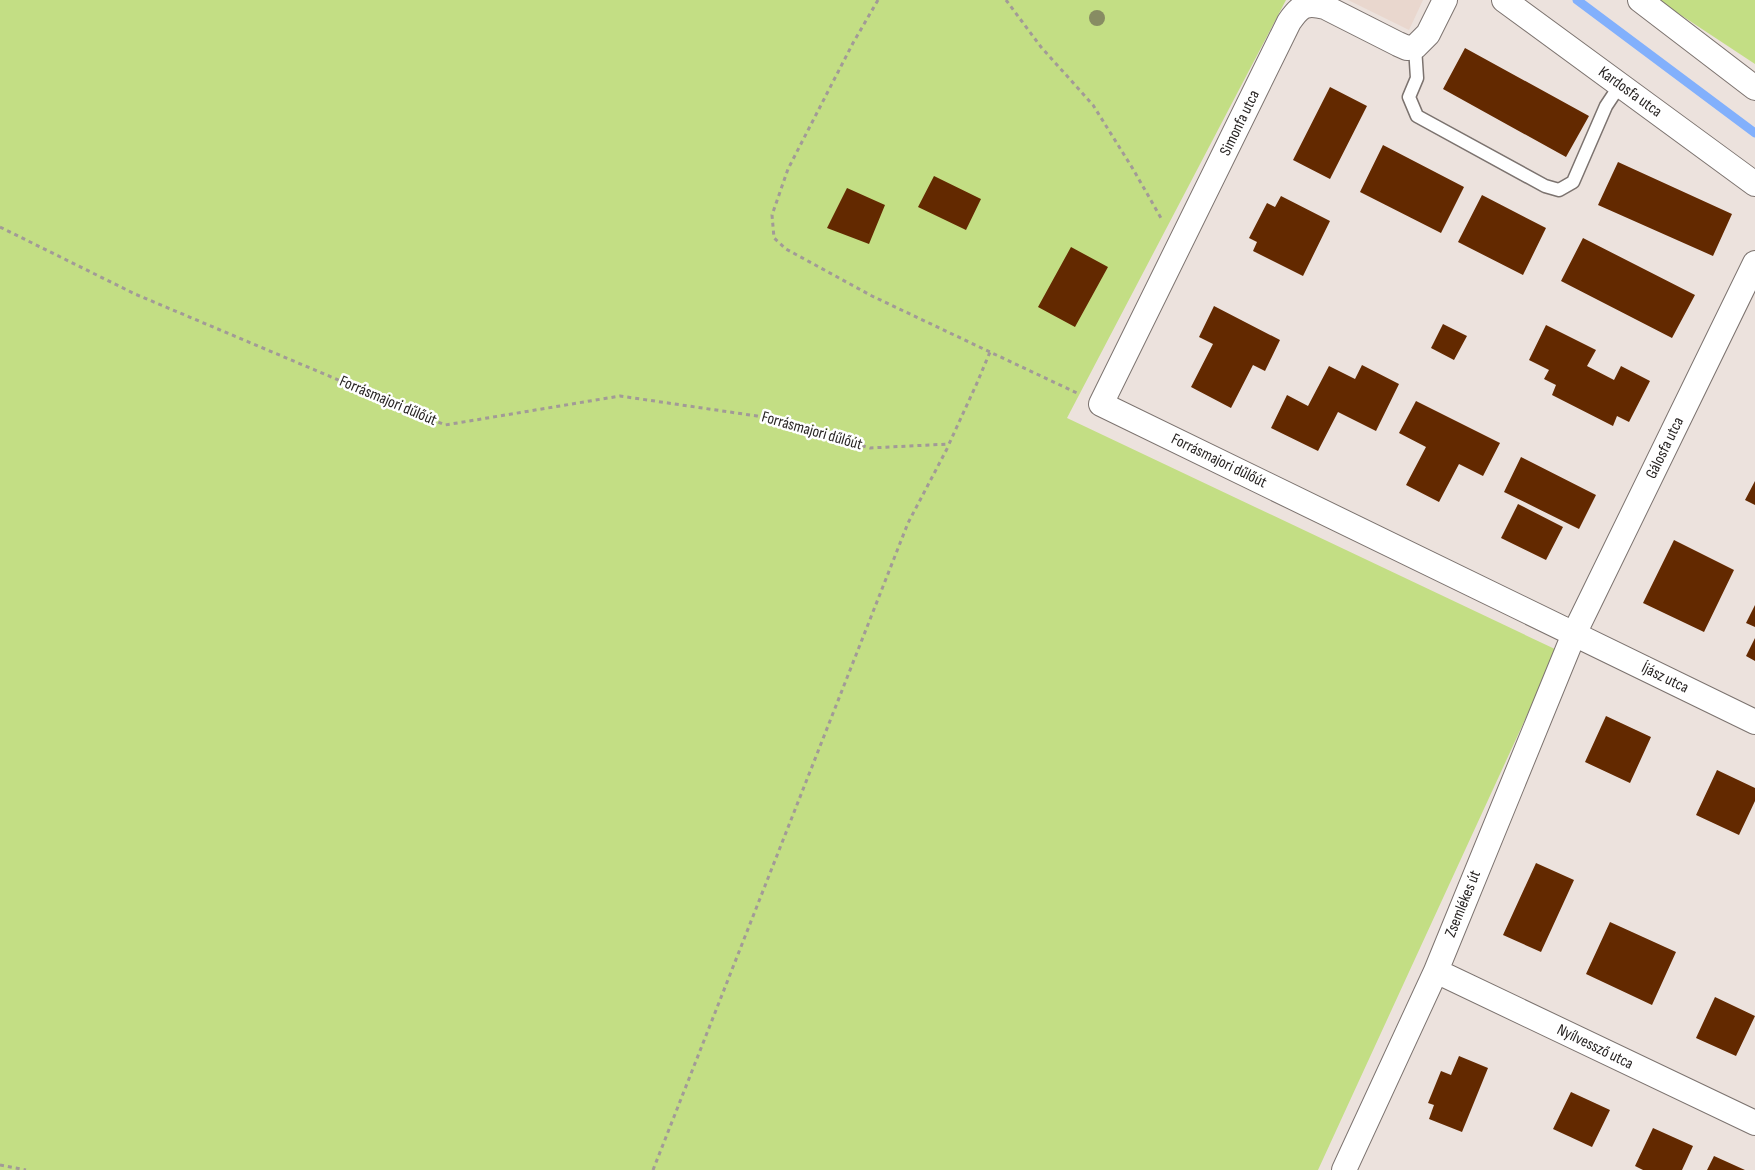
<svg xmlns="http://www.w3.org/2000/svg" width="1755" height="1170" viewBox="0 0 1755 1170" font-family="'Sofia Sans Condensed',sans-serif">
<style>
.built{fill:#e9d7ce}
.green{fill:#c3de84}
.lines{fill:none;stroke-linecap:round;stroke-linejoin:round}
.stream{stroke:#82b0fc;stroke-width:9}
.building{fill:#632900}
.service-casing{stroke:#7c736f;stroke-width:15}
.minor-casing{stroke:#7c736f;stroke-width:26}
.path{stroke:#a29a97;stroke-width:3;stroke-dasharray:4 4;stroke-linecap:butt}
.service{stroke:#fff;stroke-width:12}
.minor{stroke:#fff;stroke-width:24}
.tree{fill:#878c63}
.labels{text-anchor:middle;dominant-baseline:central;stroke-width:5;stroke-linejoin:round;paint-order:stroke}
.street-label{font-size:16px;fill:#282423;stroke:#fff}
</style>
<rect width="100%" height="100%" fill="#ece2dd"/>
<!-- built -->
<path class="built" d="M1348,0H1423L1409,30Z"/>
<!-- green -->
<path class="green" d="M0,0H1286L1067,418L1557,650L1318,1170H0Z
M1658,0H1755V64Z"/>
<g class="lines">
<!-- stream -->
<path class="stream" d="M1577,0L1755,133"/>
</g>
<!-- building -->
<path class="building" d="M1465,48L1589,116L1566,157L1443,89Z
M1330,87L1367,106L1330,179L1293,160Z
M1383,145L1464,187L1441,233L1360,192Z
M1618,162L1732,214L1713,256L1598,205Z
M934,176L981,199L966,230L918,207Z
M847,188L885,205L869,244L827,228Z
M1482,195L1546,228L1523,275L1458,242Z
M1281,196L1330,221L1303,276L1253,251L1257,242L1249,238L1267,203L1275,207Z
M1583,238L1695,295L1672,338L1561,281Z
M1071,247L1108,267L1075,327L1038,307Z
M1214,306L1280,340L1265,371L1253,365L1231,408L1191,387L1213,344L1199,337Z
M1443,324L1467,336L1454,360L1431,348Z
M1546,325L1596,350L1587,366L1614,380L1621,366L1650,381L1629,422L1617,416L1613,426L1552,395L1556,385L1544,379L1549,370L1529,360Z
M1362,365L1399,384L1376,431L1338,412L1318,451L1271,428L1287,395L1308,406L1329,366L1355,379Z
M1416,401L1500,443L1483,476L1459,464L1439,502L1406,485L1426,447L1399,433Z
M1521,457L1596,495L1579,529L1504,492Z
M1755,481V505L1745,500Z
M1518,504L1563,527L1546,560L1501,538Z
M1674,540L1734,570L1704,632L1643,603Z
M1755,605V627L1746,623Z
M1755,638V661L1746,656Z
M1606,716L1651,737L1630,783L1585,762Z
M1717,770L1755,788V801L1739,835L1696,815Z
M1536,863L1574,880L1541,952L1503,935Z
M1610,922L1676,952L1652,1005L1586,974Z
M1715,997L1755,1016L1736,1056L1696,1038Z
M1459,1056L1488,1068L1462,1132L1429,1119L1434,1105L1428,1103L1441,1071L1451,1075Z
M1571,1092L1610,1110L1592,1147L1553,1129Z
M1653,1128L1693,1146L1682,1170H1643L1635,1166Z
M1714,1156L1745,1170H1707Z"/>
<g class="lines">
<defs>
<path id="service" d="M1415,47L1417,78L1409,97L1417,116L1545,186L1559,190L1573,182L1606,106L1620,85"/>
<path id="minor" d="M1445,0L1428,34L1415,47L1407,48L1398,44L1325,7C1305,2 1300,6 1289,22L1101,404L1755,722
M1504,0L1755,184
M1640,0L1755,88
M1436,971L1755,1123
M1344,1170L1436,971L1574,634L1755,263"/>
</defs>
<!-- service casing -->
<use href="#service" class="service-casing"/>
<!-- minor casing -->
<use href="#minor" class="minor-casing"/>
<!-- path -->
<path class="path" d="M878,0L853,43L788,169L772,215L774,238L786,249L872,296L990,352
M1006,0L1041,47L1093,105L1133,169L1161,218
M0,227L135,294L445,425L620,396L757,416L870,448L949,444L977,383L990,352L1077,393
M0,1165L26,1170
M653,1170L908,523L949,445"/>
<!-- service -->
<use href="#service" class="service"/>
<!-- minor -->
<use href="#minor" class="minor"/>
</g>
<!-- trees -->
<circle class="tree" cx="1097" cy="18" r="8"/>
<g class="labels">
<!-- street labels -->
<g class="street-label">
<text transform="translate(1630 92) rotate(36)">Kardosfa utca</text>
<text transform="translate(1240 123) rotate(-64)">Simonfa utca</text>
<text transform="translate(388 401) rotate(23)">Forrásmajori dűlőút</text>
<text transform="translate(812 431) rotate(16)">Forrásmajori dűlőút</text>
<text transform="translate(1665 448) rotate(-64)">Gálosfa utca</text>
<text transform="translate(1219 461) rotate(26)">Forrásmajori dűlőút</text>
<text transform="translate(1665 678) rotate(26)">Íjász utca</text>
<text transform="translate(1463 904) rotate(-68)">Zsemlékes út</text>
<text transform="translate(1595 1047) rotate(26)">Nyílvessző utca</text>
</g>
</g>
</svg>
